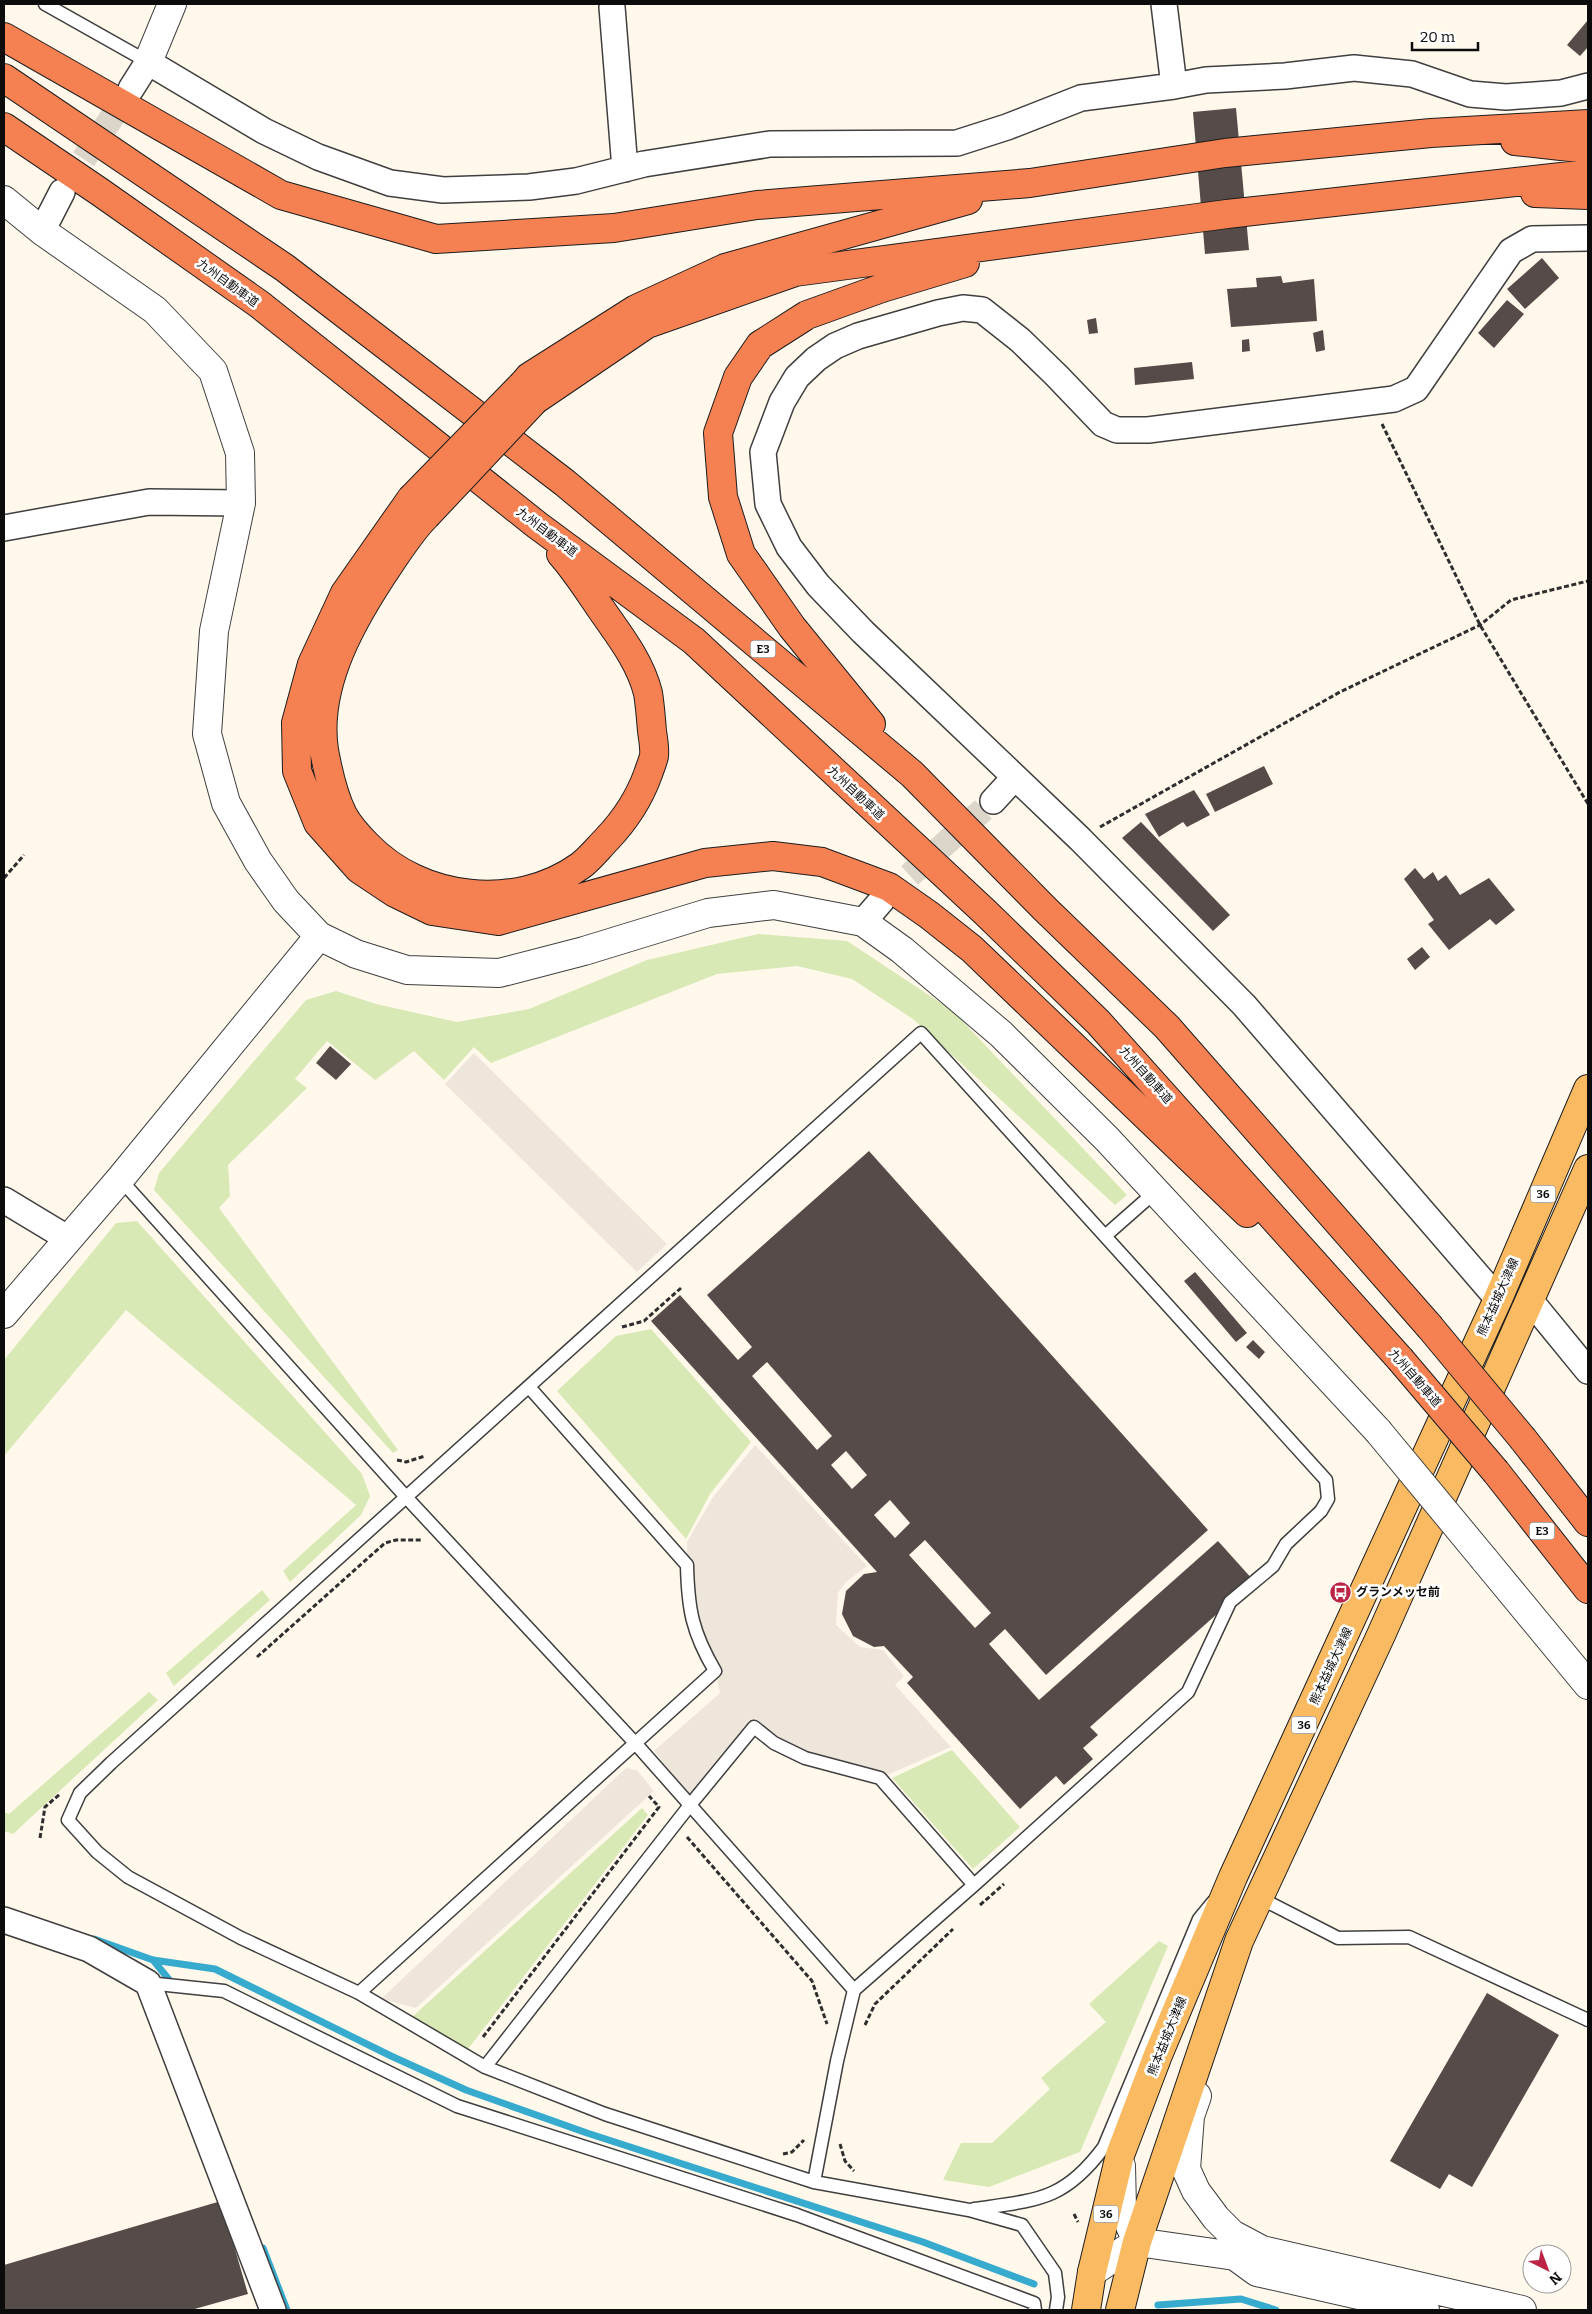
<svg xmlns="http://www.w3.org/2000/svg" width="1592" height="2314" viewBox="0 0 1592 2314" font-family="Bitter,'Noto Sans JP',serif">
<style>
.green{fill:#d9e9b5}
.plaza{fill:#eee6db}
.lines{fill:none;stroke-linecap:round;stroke-linejoin:round}
.stream{stroke:#36abce;stroke-width:7}
.building{fill:#554b48;fill-rule:evenodd}
.minor-tunnel{stroke:#dbd5ca;stroke-width:25;stroke-dasharray:25 12;stroke-linecap:butt}
.service-casing{stroke:#3f3f3f;stroke-width:15}
.minor-casing{stroke:#3f3f3f;stroke-width:28}
.tertiary-casing{stroke:#3f3f3f;stroke-width:30}
.primary-casing{stroke:#1d1d1d;stroke-width:30}
.motorway-casing{stroke:#1d1d1d;stroke-width:30}
.path{stroke:#2e2e2e;stroke-width:3;stroke-dasharray:5 2.5;stroke-linecap:butt}
.service{stroke:#fff;stroke-width:12}
.minor{stroke:#fff;stroke-width:25}
.tertiary{stroke:#fff;stroke-width:28}
.primary{stroke:#f9ba61;stroke-width:28}
.motorway{stroke:#f58153;stroke-width:28}
.tertiary-bridge-casing{stroke:#3f3f3f;stroke-width:30;stroke-linecap:butt}
.motorway-bridge-casing{stroke:#1d1d1d;stroke-width:30;stroke-linecap:butt}
.tertiary-bridge{stroke:#fff;stroke-width:28}
.motorway-bridge{stroke:#f58153;stroke-width:28}
.labels{text-anchor:middle;dominant-baseline:central;stroke-width:5;stroke-linejoin:round;paint-order:stroke}
.shield{fill:#fff;stroke:#555;stroke-width:1}
.shield-label{font-size:11px;font-weight:bold;fill:#0c0c0c}
.street-label{font-size:12px;fill:#0c0c0c;stroke:#fff}
.poi-label{font-size:12px;font-weight:bold;fill:#0c0c0c;stroke:#fff;text-anchor:start}
</style>
<rect width="100%" height="100%" fill="#fff8eb"/>
<!-- green -->
<path class="green" d="M758,934L847,941L953,1011L1127,1195L1115,1205L913,1019L852,979L797,966L717,974L491,1063L474,1047L444,1080L414,1051L375,1080L327,1041L295,1079L307,1088L228,1165L230,1196L219,1208L398,1450L393,1453L154,1190L159,1173L306,1000L336,991L376,1004L457,1022L529,1009L647,960Z
M137,1221L362,1474L370,1496L361,1515L290,1582L283,1571L356,1505L126,1310L4,1456V1360L116,1223Z
M651,1329L751,1442L710,1494L686,1539L557,1391L616,1336Z
M262,1590L270,1600L174,1686L166,1673Z
M149,1692L158,1700L13,1834L4,1831V1812L9,1814Z
M952,1750L1020,1827L973,1869L892,1778Z
M642,1808L648,1815L468,2049L411,2018Z
M1159,1941L1168,1946L1080,2152L989,2187L943,2180L961,2143H992L1050,2089L1041,2078L1106,2022L1089,2004Z"/>
<!-- plaza -->
<path class="plaza" d="M474,1053L667,1244L637,1272L445,1084Z
M755,1445L867,1566L845,1583L838,1593L836,1625L860,1647L883,1650L904,1676L895,1685L951,1747L880,1778L844,1770L754,1727L750,1719L690,1796L654,1751L720,1693L715,1671L705,1654L687,1565V1542L713,1497Z
M626,1768L637,1770L654,1791L416,2008L381,1999Z"/>
<g class="lines">
<!-- stream -->
<path class="stream" d="M94,1939L153,1960L215,1969L391,2056L466,2090L587,2133L923,2242L1034,2284
M153,1960L171,1982
M263,2248L287,2310
M1158,2305L1241,2299L1276,2310"/>
</g>
<!-- building -->
<path class="building" d="M1588,20V47L1580,56L1567,45Z
M1236,108L1249,250L1205,254L1193,112Z
M1542,258L1559,278L1525,309L1507,289Z
M1281,276L1283,283L1314,279L1317,321L1231,327L1227,289L1257,287L1256,278Z
M1507,300L1524,314L1494,348L1478,333Z
M1096,318L1098,333L1089,334L1087,320Z
M1323,330L1325,350L1316,352L1313,333Z
M1249,339L1250,351L1242,352V340Z
M1192,362L1194,379L1135,385L1134,368Z
M1264,766L1273,784L1215,812L1206,794Z
M1194,790L1210,815L1187,827L1183,822L1159,837L1145,814Z
M1141,822L1230,915L1213,931L1122,838Z
M1415,868L1424,879L1433,872L1438,881L1446,875L1460,895L1489,878L1515,910L1496,925L1490,919L1449,950L1428,924L1434,920L1404,879Z
M1422,947L1430,957L1415,970L1407,959Z
M330,1046L351,1064L336,1080L316,1063Z
M869,1151L1208,1530L1046,1675L1005,1629L989,1644L1039,1700L1218,1541L1254,1581L1090,1727L1098,1735L1083,1748L1093,1759L1064,1785L1056,1776L1020,1809L907,1683L913,1677L884,1646L874,1647L853,1636L842,1614L846,1591L864,1574L877,1572L651,1321L680,1295L738,1360L752,1347L707,1295ZM767,1362L832,1436L817,1450L752,1376ZM846,1451L867,1475L852,1489L831,1465ZM890,1500L910,1523L895,1538L874,1515ZM925,1540L991,1613L975,1628L909,1555Z
M1195,1272L1247,1333L1236,1342L1184,1281Z
M1253,1340L1265,1352L1259,1359L1246,1347Z
M1487,1993L1559,2035L1472,2187L1449,2174L1440,2189L1390,2161Z
M221,2201L248,2294L191,2310H4V2265Z"/>
<g class="lines">
<!-- minor-tunnel -->
<path class="minor-tunnel" d="M63,190L131,89
M882,900L993,801"/>
<defs>
<path id="service" d="M45,4L148,62
M120,1179L406,1497L636,1744L854,1990L837,2061L814,2182
M1105,1236L1155,1192
M1260,1898L1338,1938L1409,1937L1588,2020
M148,1983L224,1991L457,2106L797,2215L1034,2303L1035,2310
M854,1990L974,1885L1188,1692L1230,1602L1273,1566L1286,1544L1321,1511L1328,1499L1326,1480L921,1033L111,1763L80,1793L68,1820L97,1852L128,1877L241,1938L359,1993L485,2067L605,2114L814,2182L969,2210L1022,2225L1055,2273L1058,2297L1056,2310
M359,1993L715,1671C692,1632 688,1609 687,1565L529,1387
M485,2067L690,1805L754,1727L774,1743L805,1758L880,1778L974,1885
M974,2209C1037,2200 1064,2201 1104,2147L1199,1919L1213,1902"/>
<path id="minor" d="M1164,4L1174,86
M612,7L625,169
M131,89L148,62L264,131L318,157L390,183L443,190L529,187L576,181L644,164L770,144L957,143L1007,127L1081,98L1174,86L1206,80L1285,76L1354,68L1412,74L1470,94L1506,97L1561,93L1588,86
M42,231L62,192
M4,528L149,502L241,503
M993,801L1014,778
M863,922L882,900
M4,1200L67,1238
M1498,1299L1244,1005L1080,839L863,632L818,585L789,547L768,504L763,452L782,402L797,377L816,359L835,346L858,336L938,313L963,308L982,310L1020,340L1057,376L1103,424L1117,430H1148L1394,399L1416,389L1511,251L1532,239L1588,238
M1529,1299L1588,1371
M4,1920L89,1949L148,1983L273,2310"/>
<path id="tertiary" d="M148,62L172,4
M4,200L42,231L155,310L213,371L240,453L241,503L214,631L207,734L226,803L258,861L286,901L319,936L356,954L407,970L499,973L584,951L708,913L774,905L863,922L902,950L1001,1034L1107,1139L1378,1431
M4,1314L120,1179L319,936
M1484,1559L1588,1685
M1197,2096L1190,2116L1186,2169L1196,2191L1216,2218L1232,2234L1262,2250L1522,2310
M1121,2166L1122,2207L1137,2242
M1235,2256L1257,2272L1425,2310
M1092,2272L1137,2242L1235,2256L1253,2252"/>
<path id="primary" d="M1086,2310L1092,2272L1120,2155L1158,2055L1233,1877L1498,1299L1588,1089
M1120,2310L1137,2242L1239,1941L1381,1635L1588,1169"/>
<path id="motorway" d="M4,37L281,195L436,239L614,228L757,205L1030,183L1225,153L1431,133L1588,124
M4,78L285,268L565,483L912,774L1045,909L1167,1027L1429,1326
M4,127L100,192L259,304L537,525L694,641L986,913L1098,1022L1400,1359
M1515,141L1588,149
M1535,193L1588,195
M523,384L529,377L636,309L725,268L968,200
M535,400L647,324L795,272L1227,214L1588,174
M411,499L345,593L312,664L296,723L297,771L318,823L359,869L395,893L432,911L498,921L705,863L773,856L822,862L889,887L929,915L972,949L1247,1213
M426,516C412,530 402,546 391,562C355,615 314,683 324,750C328,772 333,795 343,815C349,826 358,836 367,845C421,901 516,912 580,866C590,859 599,847 607,839C626,819 639,799 648,774C650,768 653,761 654,756C655,748 653,739 652,731C651,719 650,705 648,693C640,661 619,635 601,609C588,590 576,571 561,554
M871,724L792,627L741,554L723,497L718,433L738,377L760,345L807,315L882,288L965,263
M1523,1439L1588,1522
M1496,1472L1588,1589"/>
</defs>
<!-- service casing -->
<use href="#service" class="service-casing"/>
<!-- minor casing -->
<use href="#minor" class="minor-casing"/>
<!-- tertiary casing -->
<use href="#tertiary" class="tertiary-casing"/>
<!-- primary casing -->
<use href="#primary" class="primary-casing"/>
<!-- motorway casing -->
<use href="#motorway" class="motorway-casing"/>
<!-- path -->
<path class="path" d="M1382,424L1480,625L1588,804
M1100,827L1340,692L1480,625L1511,600L1588,581
M4,878L24,855
M622,1327L644,1321L681,1288
M397,1460L406,1462L425,1456
M257,1657L385,1543L396,1540H422
M687,1837L812,1981L827,2024
M40,1838L45,1807L60,1794
M980,1905L1004,1884
M865,2025L875,2004L953,1929
M483,2037L659,1807L649,1796
M840,2144L845,2161L854,2171
M783,2154L792,2152L804,2140
M1074,2214L1078,2222"/>
<!-- service -->
<use href="#service" class="service"/>
<!-- minor -->
<use href="#minor" class="minor"/>
<!-- tertiary -->
<use href="#tertiary" class="tertiary"/>
<!-- primary -->
<use href="#primary" class="primary"/>
<!-- motorway -->
<use href="#motorway" class="motorway"/>
<defs>
<path id="tertiary-bridge" d="M1378,1431L1484,1559"/>
<path id="motorway-bridge" d="M411,499L523,384
M426,516L535,400
M1429,1326L1523,1439
M1400,1359L1496,1472"/>
</defs>
<!-- tertiary-bridge casing -->
<use href="#tertiary-bridge" class="tertiary-bridge-casing"/>
<!-- motorway-bridge casing -->
<use href="#motorway-bridge" class="motorway-bridge-casing"/>
<!-- tertiary-bridge -->
<use href="#tertiary-bridge" class="tertiary-bridge"/>
<!-- motorway-bridge -->
<use href="#motorway-bridge" class="motorway-bridge"/>
</g>
<!-- icons -->
<defs>
<symbol id="bus-disc" viewBox="-11 -11 22 22"><circle r="9.5" fill="#bc2445" stroke="#fff"/><path d="M-5-6H5V4H4V6H2V4H-2V6H-4V4H-5ZM-3.5-4V0h7V-4ZM-3.5 1.2v1.5H-2V1.2ZM2 1.2v1.5H3.5V1.2Z" fill="#fff"/></symbol>
</defs>
<g fill-rule="evenodd">
<use href="#bus-disc" x="1328" y="1580" width="25" height="25"/>
</g>
<g class="labels">
<!-- shield labels -->
<g class="shield">
<rect x="750.5" y="640.5" width="25" height="17" rx="4"/>
<rect x="1530.5" y="1185.5" width="25" height="17" rx="4"/>
<rect x="1529.5" y="1522.5" width="25" height="17" rx="4"/>
<rect x="1291.5" y="1716.5" width="25" height="17" rx="4"/>
<rect x="1093.5" y="2205.5" width="25" height="17" rx="4"/>
</g>
<g class="shield-label">
<text x="763" y="649">E3</text>
<text x="1543" y="1194">36</text>
<text x="1542" y="1531">E3</text>
<text x="1304" y="1725">36</text>
<text x="1106" y="2214">36</text>
</g>
<!-- street labels -->
<g class="street-label">
<text transform="translate(228 283) rotate(36)">九州自動車道</text>
<text transform="translate(547 532) rotate(37)">九州自動車道</text>
<text transform="translate(856 793) rotate(43)">九州自動車道</text>
<text transform="translate(1146 1075) rotate(48)">九州自動車道</text>
<text transform="translate(1498 1297) rotate(-66)">熊本益城大津線</text>
<text transform="translate(1415 1378) rotate(49)">九州自動車道</text>
<text transform="translate(1331 1666) rotate(-65)">熊本益城大津線</text>
<text transform="translate(1167 2036) rotate(-68)">熊本益城大津線</text>
</g>
<!-- poi labels -->
<g class="poi-label">
<text x="1356" y="1592">グランメッセ前</text>
</g>
</g>
<!-- border -->
<rect width="1592" height="2314" fill="none" stroke="#0c0c0c" stroke-width="10"/>
<!-- north arrow -->
<g transform="translate(1547 2269) rotate(138)"><circle r="24" fill="#ffffff" stroke="#9e9e9e"/>
<path d="M0-4L9 19L0 12L-9 19Z" fill="#bc2445"/>
<text y="-8" font-size="14" font-weight="bold" text-anchor="middle" fill="#0c0c0c">N</text>
</g>
<!-- scale -->
<path d="M1412 42v8h66v-8" fill="none" stroke="#0c0c0c" stroke-width="2.5"/>
<text x="1420" y="42" font-size="15" fill="#0c0c0c" stroke="#ffffff" stroke-width="4" paint-order="stroke">20 m</text>
</svg>
